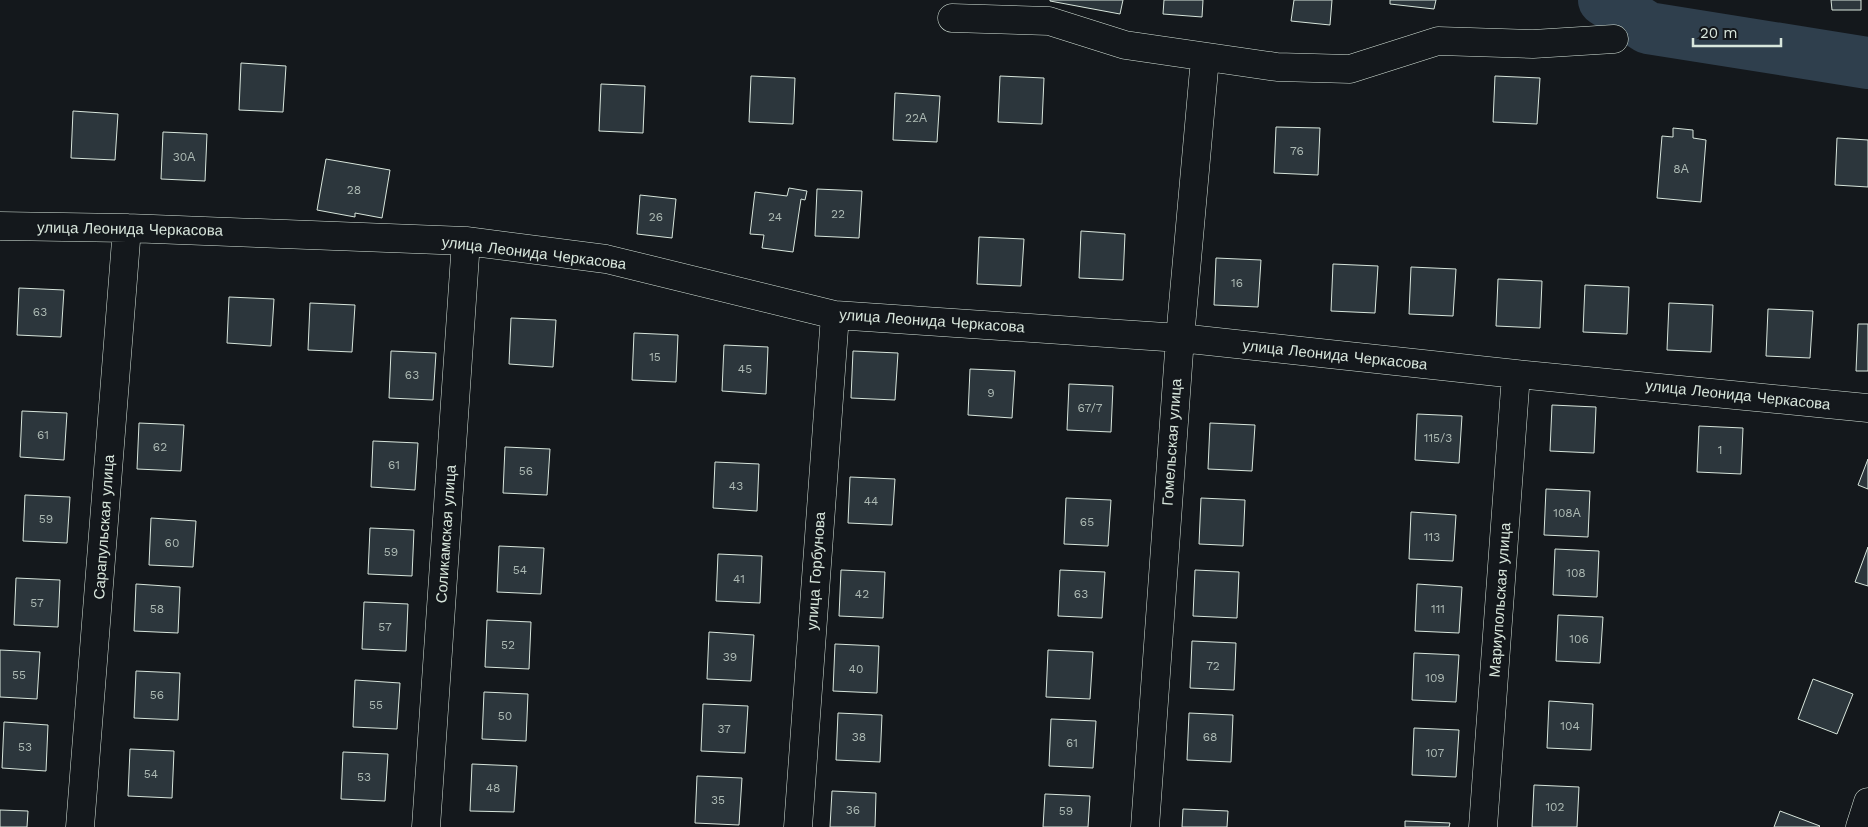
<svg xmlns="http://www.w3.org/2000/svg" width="1868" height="827" viewBox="0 0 1868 827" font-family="'Work Sans',sans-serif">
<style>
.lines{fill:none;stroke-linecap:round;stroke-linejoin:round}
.river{stroke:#2f3f4d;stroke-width:52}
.building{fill:#2c363c;stroke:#d8e6dc}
.minor-casing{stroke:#d8e6dc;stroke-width:29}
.minor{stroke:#14181c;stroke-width:28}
.labels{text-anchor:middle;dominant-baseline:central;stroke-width:4;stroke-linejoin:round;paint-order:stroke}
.number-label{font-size:12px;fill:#adbab4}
.street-label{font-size:15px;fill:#d8e6dc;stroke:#14181c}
</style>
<rect width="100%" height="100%" fill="#14181c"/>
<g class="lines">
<!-- river -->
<path class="river" d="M1604,0L1648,28L1868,63"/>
</g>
<!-- building -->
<path class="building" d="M1050,0H1123L1120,14L1050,1Z
M1164,0H1203L1202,17L1163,14Z
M1294,0H1332L1330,25L1291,21Z
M1390,0H1436L1434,9L1390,4Z
M1831,0H1861V10H1832Z
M241,63L286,66L283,112L239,110Z
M751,76L795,78L793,124L749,122Z
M1000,76L1044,78L1042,124L998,122Z
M1495,76L1540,78L1537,124L1493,122Z
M601,84L645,86L643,133L599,131Z
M895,93L940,96L937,142L893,140Z
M73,111L118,114L115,160L71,158Z
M1276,127L1320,128L1318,175L1274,173Z
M1673,128L1693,130V138L1706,140L1701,202L1657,198L1662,136L1673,137Z
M163,132L207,134L205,181L161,179Z
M1837,138L1868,140V187L1835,185Z
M326,159L390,170L382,218L355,213V217L317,210Z
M789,188L807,191L805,200L801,199L793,252L762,248L764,235L750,234L755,192L787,196Z
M817,189L862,191L859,238L815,236Z
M640,195L676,199L672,238L637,234Z
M1081,231L1125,234L1123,280L1079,278Z
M979,237L1024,239L1021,286L977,284Z
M1216,258L1261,260L1258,307L1214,305Z
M1333,264L1378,266L1375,313L1331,311Z
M1411,267L1456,269L1453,316L1409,314Z
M1498,279L1542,281L1540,328L1496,326Z
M1585,285L1629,287L1627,334L1583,332Z
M19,288L64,290L61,337L17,335Z
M229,297L274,299L271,346L227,343Z
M310,303L355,305L352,352L308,350Z
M1669,303L1713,305L1711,352L1667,350Z
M1768,309L1813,311L1810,358L1766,356Z
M511,318L556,320L553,367L509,364Z
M1858,324H1868V371H1856Z
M634,333L678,335L676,382L632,380Z
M724,345L768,347L766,394L722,391Z
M391,351L436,353L433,400L389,398Z
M853,351L898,353L895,400L851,398Z
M970,369L1015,371L1012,418L968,415Z
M1069,384L1113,386L1111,432L1067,430Z
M1552,405L1596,407L1594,453L1550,451Z
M22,411L67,413L64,460L20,457Z
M1417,414L1462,416L1459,463L1415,460Z
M139,423L184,425L181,471L137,469Z
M1210,423L1255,425L1252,471L1208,469Z
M1699,426L1743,428L1741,474L1697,472Z
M373,441L418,443L415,490L371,487Z
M505,447L550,449L547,495L503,493Z
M1868,459V489L1858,485Z
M715,462L759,464L757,511L713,508Z
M850,477L895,479L892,525L848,523Z
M1546,489L1590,491L1588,537L1544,535Z
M25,495L70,497L67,543L23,541Z
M1066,498L1111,500L1108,546L1064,544Z
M1201,498L1245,500L1243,546L1199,544Z
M1411,512L1456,515L1453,561L1409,559Z
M151,518L196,521L193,567L149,565Z
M370,528L414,530L412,576L368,574Z
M499,546L544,548L541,594L497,592Z
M1868,547V586L1855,582Z
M1555,549L1599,551L1597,597L1553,595Z
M718,554L762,556L760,603L716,601Z
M841,570L885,572L883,618L839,616Z
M1060,570L1105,572L1102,618L1058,616Z
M1195,570L1239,572L1237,618L1193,616Z
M16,578L60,580L58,627L14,625Z
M136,584L180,587L178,633L134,631Z
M1417,584L1462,587L1459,633L1415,631Z
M364,602L408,604L406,651L362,649Z
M1558,615L1603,617L1600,663L1556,661Z
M487,620L531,622L529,669L485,667Z
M709,632L754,635L751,681L707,679Z
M1192,641L1236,643L1234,690L1190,688Z
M835,644L879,646L877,693L833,691Z
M0,650L40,652L37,699L0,697Z
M1048,650L1093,652L1090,699L1046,697Z
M1414,653L1459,655L1456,702L1412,700Z
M136,671L180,673L178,720L134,718Z
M1813,679L1853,694L1837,734L1798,719Z
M355,680L400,683L397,729L353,727Z
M484,692L528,694L526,741L482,739Z
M1549,701L1593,704L1591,750L1547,748Z
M703,704L748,706L745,753L701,751Z
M838,713L882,715L880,762L836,760Z
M1189,713L1233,715L1231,762L1187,760Z
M1051,719L1096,721L1093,768L1049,766Z
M4,722L48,725L46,771L2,768Z
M1414,728L1459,730L1456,777L1412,775Z
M130,749L174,751L172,798L128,796Z
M343,752L388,754L385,801L341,799Z
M472,764L517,766L514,812L470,811Z
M697,776L742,778L739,825L695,823Z
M1534,785L1579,787L1577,827H1532Z
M832,791L876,793L875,827H830Z
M1045,794L1090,796L1088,827H1043Z
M1183,809L1228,811L1227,827H1182Z
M0,810L28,811L27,827H0Z
M1780,811L1820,826L1819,827H1774Z
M1405,821L1450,823L1449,827H1405Z"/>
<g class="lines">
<defs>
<path id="minor" d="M952,18L1049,21L1125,45L1277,67L1350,69L1438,41L1533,44L1614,39
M0,226L127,228L466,241L606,259L835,315L1180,338L1516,374L1868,408
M80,827L127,228
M426,827L466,241
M798,827L835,315
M1145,827L1180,338L1205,58
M1483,827L1516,374
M1860,827L1868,802"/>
</defs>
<!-- minor casing -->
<use href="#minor" class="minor-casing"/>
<!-- minor -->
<use href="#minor" class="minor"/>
</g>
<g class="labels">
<!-- number labels -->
<g class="number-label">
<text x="916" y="118">22А</text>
<text x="1297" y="151">76</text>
<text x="184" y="157">30А</text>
<text x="1681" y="169">8А</text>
<text x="354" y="190">28</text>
<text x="838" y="214">22</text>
<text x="656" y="217">26</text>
<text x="775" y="217">24</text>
<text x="1237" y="283">16</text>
<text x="40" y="312">63</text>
<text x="655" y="357">15</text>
<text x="745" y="369">45</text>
<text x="412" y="375">63</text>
<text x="991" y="393">9</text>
<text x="1090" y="408">67/7</text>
<text x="43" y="435">61</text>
<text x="1438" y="438">115/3</text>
<text x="160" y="447">62</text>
<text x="1720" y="450">1</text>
<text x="394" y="465">61</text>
<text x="526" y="471">56</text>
<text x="736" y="486">43</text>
<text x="871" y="501">44</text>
<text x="1567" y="513">108А</text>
<text x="46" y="519">59</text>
<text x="1087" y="522">65</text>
<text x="1432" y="537">113</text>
<text x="172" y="543">60</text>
<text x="391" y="552">59</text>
<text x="520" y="570">54</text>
<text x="1576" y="573">108</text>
<text x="739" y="579">41</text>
<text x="862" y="594">42</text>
<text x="1081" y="594">63</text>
<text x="37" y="603">57</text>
<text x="157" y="609">58</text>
<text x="1438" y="609">111</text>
<text x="385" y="627">57</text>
<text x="1579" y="639">106</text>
<text x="508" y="645">52</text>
<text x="730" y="657">39</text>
<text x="1213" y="666">72</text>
<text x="856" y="669">40</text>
<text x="19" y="675">55</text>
<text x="1435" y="678">109</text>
<text x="157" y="695">56</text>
<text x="376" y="705">55</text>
<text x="505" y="716">50</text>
<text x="1570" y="726">104</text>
<text x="724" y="729">37</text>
<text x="859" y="737">38</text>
<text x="1210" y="737">68</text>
<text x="1072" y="743">61</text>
<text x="25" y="747">53</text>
<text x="1435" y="753">107</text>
<text x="151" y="774">54</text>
<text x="364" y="777">53</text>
<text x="493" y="788">48</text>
<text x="718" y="800">35</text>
<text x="1555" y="807">102</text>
<text x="853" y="810">36</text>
<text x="1066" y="811">59</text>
</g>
<!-- street labels -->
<g class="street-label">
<text transform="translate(130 229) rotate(1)">улица Леонида Черкасова</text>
<text transform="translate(534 253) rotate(7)">улица Леонида Черкасова</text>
<text transform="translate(932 321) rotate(4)">улица Леонида Черкасова</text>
<text transform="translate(1335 355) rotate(6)">улица Леонида Черкасова</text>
<text transform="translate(1738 395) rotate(6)">улица Леонида Черкасова</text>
<text transform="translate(1172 442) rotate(-86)">Гомельская улица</text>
<text transform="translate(104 527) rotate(-86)">Сарапульская улица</text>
<text transform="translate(446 534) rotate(-86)">Соликамская улица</text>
<text transform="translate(816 571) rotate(-86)">улица Горбунова</text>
<text transform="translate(1500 600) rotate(-86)">Мариупольская улица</text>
</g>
</g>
<!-- scale -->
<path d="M1693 38v8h88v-8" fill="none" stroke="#d8e6dc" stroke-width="2.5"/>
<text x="1700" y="38" font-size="15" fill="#d8e6dc" stroke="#14181c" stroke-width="4" paint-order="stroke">20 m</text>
</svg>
